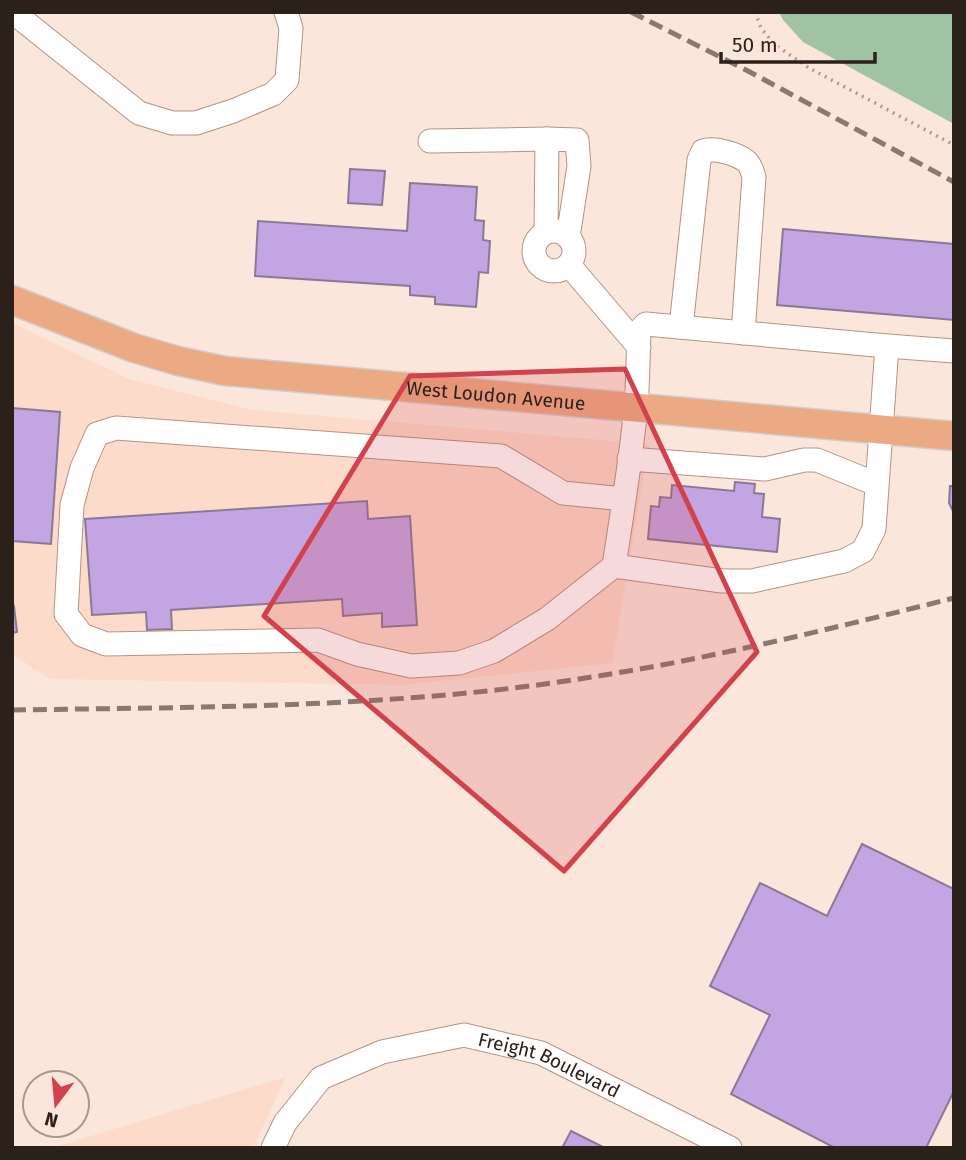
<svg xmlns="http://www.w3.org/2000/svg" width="966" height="1160" viewBox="0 0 966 1160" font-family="'Fira Sans',sans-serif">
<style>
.built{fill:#fddbcb}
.green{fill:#a0c3a3}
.building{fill:#c3a5e3;stroke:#887a97;stroke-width:2}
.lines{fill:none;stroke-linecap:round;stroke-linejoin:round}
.minor-casing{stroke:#b49384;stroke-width:25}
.major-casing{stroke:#d1cecd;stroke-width:31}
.path{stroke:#ac9b92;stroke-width:3.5;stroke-dasharray:2 5;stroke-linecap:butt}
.minor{stroke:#fff;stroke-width:23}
.major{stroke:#ebaa84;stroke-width:28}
.rail{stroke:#897971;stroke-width:5;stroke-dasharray:14 7;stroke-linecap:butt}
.marked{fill:#d2424c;fill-opacity:0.2;stroke:#d2424c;stroke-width:5;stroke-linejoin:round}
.labels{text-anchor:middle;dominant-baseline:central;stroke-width:5;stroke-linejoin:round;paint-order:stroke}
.street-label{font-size:19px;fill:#2c201a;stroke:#fbe6dc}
</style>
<rect width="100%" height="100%" fill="#fbe6dc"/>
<!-- built -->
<path class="built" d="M12,323L129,379L253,410L649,444L612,663L402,685L50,679L12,654Z
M286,1077L253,1148H51Z"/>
<!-- green -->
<path class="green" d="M779,12H954V124L803,42L783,20Z"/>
<!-- building -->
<path class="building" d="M350,169L385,171L382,205L348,203Z
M410,183L477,187L475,220L484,221L483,240L490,241L488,273L479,272L476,307L435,304V297L410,295V286L255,276L258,221L407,231Z
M783,229L954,244V320L777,305Z
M12,408L60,412L51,544L12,541Z
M735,482L755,484L754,493L764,494L762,517L780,519L777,552L648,539L651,506L659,507L660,497L671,498L672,485L734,491Z
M950,486H954V513L949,503Z
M367,501L368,519L410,516L417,625L382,627V613L343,616L342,599L171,610L172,629L147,630L146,612L92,615L85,519Z
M14,606L17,632L12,633V607Z
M862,844L954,889V1091L926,1148H835L731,1094L770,1015L710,986L760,883L827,916Z
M571,1131L605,1148H562Z"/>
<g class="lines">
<defs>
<g id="minor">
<path d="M14,13L139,113L172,123H196L233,111L273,94L287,80L291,28L286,12"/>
<path d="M430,141L547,139"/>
<circle cx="554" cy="251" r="20"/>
<path d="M546,232L547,139L577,140L579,166L568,237"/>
<path d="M569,265L639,347"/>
<path d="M681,327L699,160L703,151C714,147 737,154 746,161C751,165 752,171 754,177L743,333"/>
<path d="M887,346L954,351"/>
<path d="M629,459L765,469L804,460H817L876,484"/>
<path d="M614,566L722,581H752L844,561L863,551L874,529L887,346L646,324L639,331C638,356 638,381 636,406C631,460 622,513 614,566L547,619L494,651L459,663L411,666L357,654L318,640L106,644L82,635L66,614L72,505L82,468L97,434L116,428L501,456L563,493L624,499"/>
<path id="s1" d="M273,1148L285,1123L321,1078L382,1052L464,1035L541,1053L730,1148"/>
</g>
<g id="major">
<path id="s2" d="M12,300L134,348L178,361L225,371L954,436"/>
</g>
</defs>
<!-- minor casing -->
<use href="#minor" class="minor-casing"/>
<!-- major casing -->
<use href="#major" class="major-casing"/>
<!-- path -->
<path class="path" d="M755,12L761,28L774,44L809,68L954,145"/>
<!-- minor -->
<use href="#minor" class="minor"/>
<!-- major -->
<use href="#major" class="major"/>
<!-- rail -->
<path class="rail" d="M631,12L748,71L954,182
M12,710C205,707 401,708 592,677C714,658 834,628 954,598"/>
</g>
<!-- marked area -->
<path class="marked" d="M625,369L757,652L564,871L264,616L410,376Z"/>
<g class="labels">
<!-- street labels -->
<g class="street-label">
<text stroke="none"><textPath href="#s2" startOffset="497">West Loudon Avenue</textPath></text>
<text stroke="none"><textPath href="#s1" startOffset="326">Freight Boulevard</textPath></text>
</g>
</g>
<!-- border -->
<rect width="966" height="1160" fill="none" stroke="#2c201a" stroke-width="28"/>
<!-- north arrow -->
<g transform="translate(56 1104) rotate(196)"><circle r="33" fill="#fbe6dc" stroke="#a8978e" stroke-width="2"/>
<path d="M0-5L12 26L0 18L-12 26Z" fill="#d2424c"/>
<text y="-10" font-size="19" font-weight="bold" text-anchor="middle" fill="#2c201a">N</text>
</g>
<!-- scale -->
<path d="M721 52v10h154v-10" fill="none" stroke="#2c201a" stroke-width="3.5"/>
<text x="732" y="52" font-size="21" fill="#2c201a" stroke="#fbe6dc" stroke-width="5" paint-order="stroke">50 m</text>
</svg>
